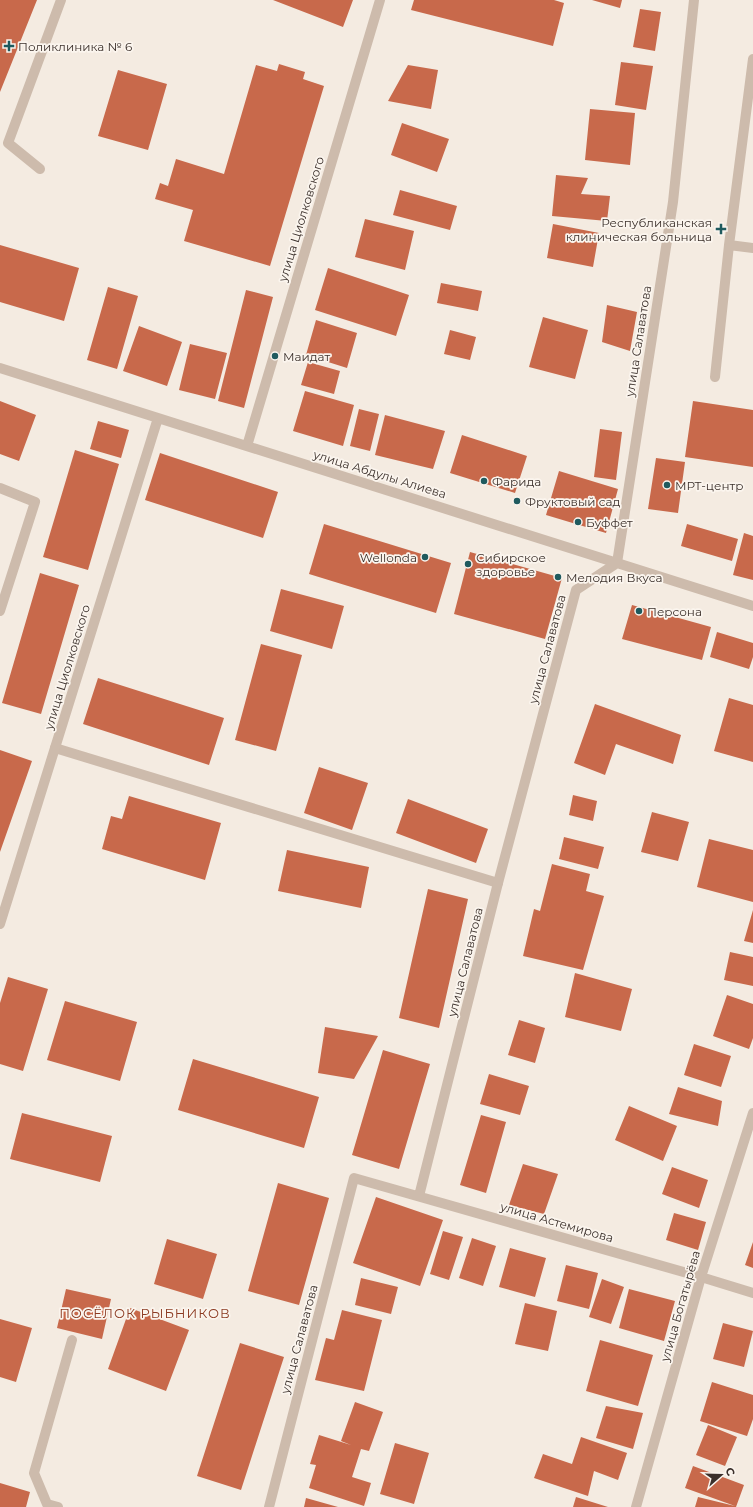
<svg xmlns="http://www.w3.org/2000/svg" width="753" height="1507" viewBox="0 0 753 1507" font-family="Montserrat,sans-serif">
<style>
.building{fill:#c8694b}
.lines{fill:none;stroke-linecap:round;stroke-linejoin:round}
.service{stroke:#cdbbac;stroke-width:10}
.minor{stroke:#cdbbac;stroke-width:10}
.poi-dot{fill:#1f5a5e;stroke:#fbf5ee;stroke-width:1.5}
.labels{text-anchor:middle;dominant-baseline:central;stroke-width:3.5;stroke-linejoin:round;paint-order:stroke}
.poi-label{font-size:12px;fill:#3b302b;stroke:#fbf5ee;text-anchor:start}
.street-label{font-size:12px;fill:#3b302b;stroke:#fbf5ee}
.neighbourhood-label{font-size:13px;letter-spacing:1px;fill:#8c3b22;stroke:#fbf5ee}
</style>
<rect width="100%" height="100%" fill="#f4ebe1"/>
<!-- building -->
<path class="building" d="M0,0H37L0,92Z
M273,0H353L343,27Z
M414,0H554L564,3L553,46L411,10Z
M592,0H622L620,8Z
M640,9L661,12L655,51L633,47Z
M621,62L653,66L646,110L615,105Z
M279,64L305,72L303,79L324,86L270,266L184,241L193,210L155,199L160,183L168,186L176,159L224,174L256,65L277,71Z
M408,65L438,70L431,109L388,101Z
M118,70L167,84L148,150L98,136Z
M590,109L635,113L630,165L585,160Z
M402,123L449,139L437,172L391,155Z
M556,175L588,178L581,194L610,196L607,221L552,216Z
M400,190L457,206L450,230L393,215Z
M365,219L414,231L405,270L355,257Z
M553,224L599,233L593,267L547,258Z
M0,245L79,268L64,321L0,302Z
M328,268L409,295L396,336L315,310Z
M441,283L482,291L478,311L437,303Z
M108,287L138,296L117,369L87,360Z
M246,290L273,297L244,408L218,401Z
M607,305L637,312L630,351L602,342Z
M543,317L588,330L575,379L529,367Z
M316,320L357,333L347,368L306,355Z
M139,326L182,342L167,386L123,371Z
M450,330L476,337L470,360L444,354Z
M190,344L227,353L215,399L179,390Z
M308,362L340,371L334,394L301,385Z
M305,391L354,405L343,446L293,431Z
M0,401L36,415L19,461L0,454Z
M693,401L753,410V467L685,457Z
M359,409L379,414L370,451L350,446Z
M385,415L445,431L433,469L375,455Z
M98,421L129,430L121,458L90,449Z
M600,429L622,432L616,480L594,477Z
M462,435L527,456L515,493L450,473Z
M75,450L119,464L88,570L43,557Z
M160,453L278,492L263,538L145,500Z
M656,458L685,462L678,513L648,509Z
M559,471L618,489L606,533L546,515Z
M324,524L451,563L436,613L309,574Z
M687,524L738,539L732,561L681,546Z
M744,533L753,536V580L733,575Z
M470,552L562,578L545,639L454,614Z
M40,573L79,585L41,714L2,703Z
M281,589L344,606L332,649L270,631Z
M632,605L711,627L702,660L622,639Z
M717,632L753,643V657L749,669L710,657Z
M261,644L302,655L276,751L235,740Z
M98,678L224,718L209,765L83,724Z
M729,698L753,705V762L714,751Z
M595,704L681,735L673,764L616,744L605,775L574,763Z
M0,750L32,761L0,852Z
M319,767L368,783L352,830L304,813Z
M573,795L597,801L593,821L569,815Z
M129,796L221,823L205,880L102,849L111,816L122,819Z
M408,799L488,829L476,863L396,833Z
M652,812L689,822L678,861L641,852Z
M564,837L604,847L598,869L559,859Z
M709,839L753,850V902L697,887Z
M287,850L369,867L361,908L278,891Z
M552,864L590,874L586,891L604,896L583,970L523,956L534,909L540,911Z
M428,889L468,899L439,1028L399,1018Z
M753,910V943L744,941Z
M730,952L753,957V986L724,980Z
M575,973L632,989L621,1031L565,1017Z
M8,977L48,989L23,1071L0,1064V1003Z
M727,995L753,1004V1038L749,1049L713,1036Z
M65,1001L137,1022L120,1081L47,1060Z
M519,1020L545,1028L535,1063L508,1055Z
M325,1027L378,1036L354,1079L318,1073Z
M694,1044L731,1056L721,1087L684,1075Z
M383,1050L430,1064L399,1169L352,1155Z
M193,1059L319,1097L304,1148L178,1110Z
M489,1074L529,1086L520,1115L480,1104Z
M678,1087L722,1101L718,1126L669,1114Z
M629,1106L677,1126L663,1161L615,1140Z
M22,1113L112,1136L100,1182L10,1159Z
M481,1115L506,1122L486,1193L460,1185Z
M523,1164L558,1174L544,1214L509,1205Z
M672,1167L708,1180L699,1208L662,1194Z
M278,1183L329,1198L299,1305L248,1291Z
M376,1197L443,1220L420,1286L353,1263Z
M674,1213L706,1222L698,1250L666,1240Z
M443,1231L463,1237L449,1280L430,1274Z
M472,1238L496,1246L483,1286L459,1278Z
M167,1239L217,1254L203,1299L154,1284Z
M753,1242V1268L745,1265Z
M510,1248L546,1258L535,1297L499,1287Z
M566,1265L598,1273L589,1309L557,1301Z
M361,1278L398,1287L391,1314L355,1305Z
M602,1279L624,1287L611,1324L589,1317Z
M66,1289L111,1299L102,1339L57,1328Z
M629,1289L675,1301L664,1341L619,1328Z
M525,1303L557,1311L548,1351L515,1344Z
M130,1308L189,1330L166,1391L108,1369Z
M342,1310L382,1320L364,1391L315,1380L326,1338L334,1340Z
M0,1319L32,1328L16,1382L0,1377Z
M723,1323L753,1331L744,1367L713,1359Z
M600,1340L653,1355L638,1406L586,1391Z
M240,1343L284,1357L241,1490L197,1476Z
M712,1382L753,1395V1419L747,1436L700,1421Z
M355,1402L383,1412L369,1451L361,1449L352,1477L371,1483L364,1506L309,1488L316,1465L310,1464L319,1435L351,1445L341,1441Z
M606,1406L643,1413L633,1449L596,1438Z
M708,1425L737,1437L725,1466L696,1455Z
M581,1437L627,1453L618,1480L594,1471L588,1496L534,1478L543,1454L572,1464Z
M395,1443L429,1453L414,1504L380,1494Z
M693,1466L744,1485L736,1507H695L698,1497L735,1506L685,1488Z
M0,1483L30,1492L26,1507H0Z
M576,1497L608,1507H573Z
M306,1498L338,1507H304Z"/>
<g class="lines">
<!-- service -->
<path class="service" d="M40,169L8,143L61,0
M729,245L753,248
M715,377L729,245L753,59
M0,488L35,502L0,611
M55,748L498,883
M58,1507L47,1504L34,1473L72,1340"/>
<!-- minor -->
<path class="minor" d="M0,368L753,606
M247,446L380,0
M0,924L158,418
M419,1196L498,883L576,590L617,563L673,202L694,0
M269,1507L354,1178L701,1277L753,1293
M636,1507L701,1277L753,1113"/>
</g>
<!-- markers -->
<g class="poi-dot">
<path d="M7 40h4v4h4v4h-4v4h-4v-4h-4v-4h4z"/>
<path d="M719 223h4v4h4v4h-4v4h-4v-4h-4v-4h4z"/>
<circle cx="275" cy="356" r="4"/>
<circle cx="484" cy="481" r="4"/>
<circle cx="667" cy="485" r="4"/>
<circle cx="517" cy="501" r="4"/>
<circle cx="578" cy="522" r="4"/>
<circle cx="425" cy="557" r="4"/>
<circle cx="468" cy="564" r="4"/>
<circle cx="558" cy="577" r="4"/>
<circle cx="639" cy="611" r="4"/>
</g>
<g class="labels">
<!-- poi labels -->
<g class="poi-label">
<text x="18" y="46">Поликлиника № 6</text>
<text x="712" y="222" text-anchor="end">Республиканская<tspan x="712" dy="14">клиническая больница</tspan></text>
<text x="283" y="356">Маидат</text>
<text x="492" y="481">Фарида</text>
<text x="675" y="485">МРТ-центр</text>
<text x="525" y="501">Фруктовый сад</text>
<text x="586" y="522">Буффет</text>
<text x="417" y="557" text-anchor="end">Wellonda</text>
<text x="476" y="557">Сибирское<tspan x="476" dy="14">здоровье</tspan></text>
<text x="566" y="577">Мелодия Вкуса</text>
<text x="647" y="611">Персона</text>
</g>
<!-- street labels -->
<g class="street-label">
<text transform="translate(301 219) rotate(-73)">улица Циолковского</text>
<text transform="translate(638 341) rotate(-81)">улица Салаватова</text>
<text transform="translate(380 474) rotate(17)">улица Абдулы Алиева</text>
<text transform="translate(547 649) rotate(-75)">улица Салаватова</text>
<text transform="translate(67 667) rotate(-73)">улица Циолковского</text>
<text transform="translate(465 962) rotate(-76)">улица Салаватова</text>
<text transform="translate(557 1222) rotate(16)">улица Астемирова</text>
<text transform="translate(680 1306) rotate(-74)">улица Богатырёва</text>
<text transform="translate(299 1339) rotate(-75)">улица Салаватова</text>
</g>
<!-- neighbourhood labels -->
<g class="neighbourhood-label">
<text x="145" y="1313">ПОСЁЛОК РЫБНИКОВ</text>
</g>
</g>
<!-- north arrow -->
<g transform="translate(721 1475) rotate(70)" stroke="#fbf5ee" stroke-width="3" paint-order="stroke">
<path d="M0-3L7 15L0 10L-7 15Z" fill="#3b302b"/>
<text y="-6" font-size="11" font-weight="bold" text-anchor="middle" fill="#3b302b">С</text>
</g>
</svg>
